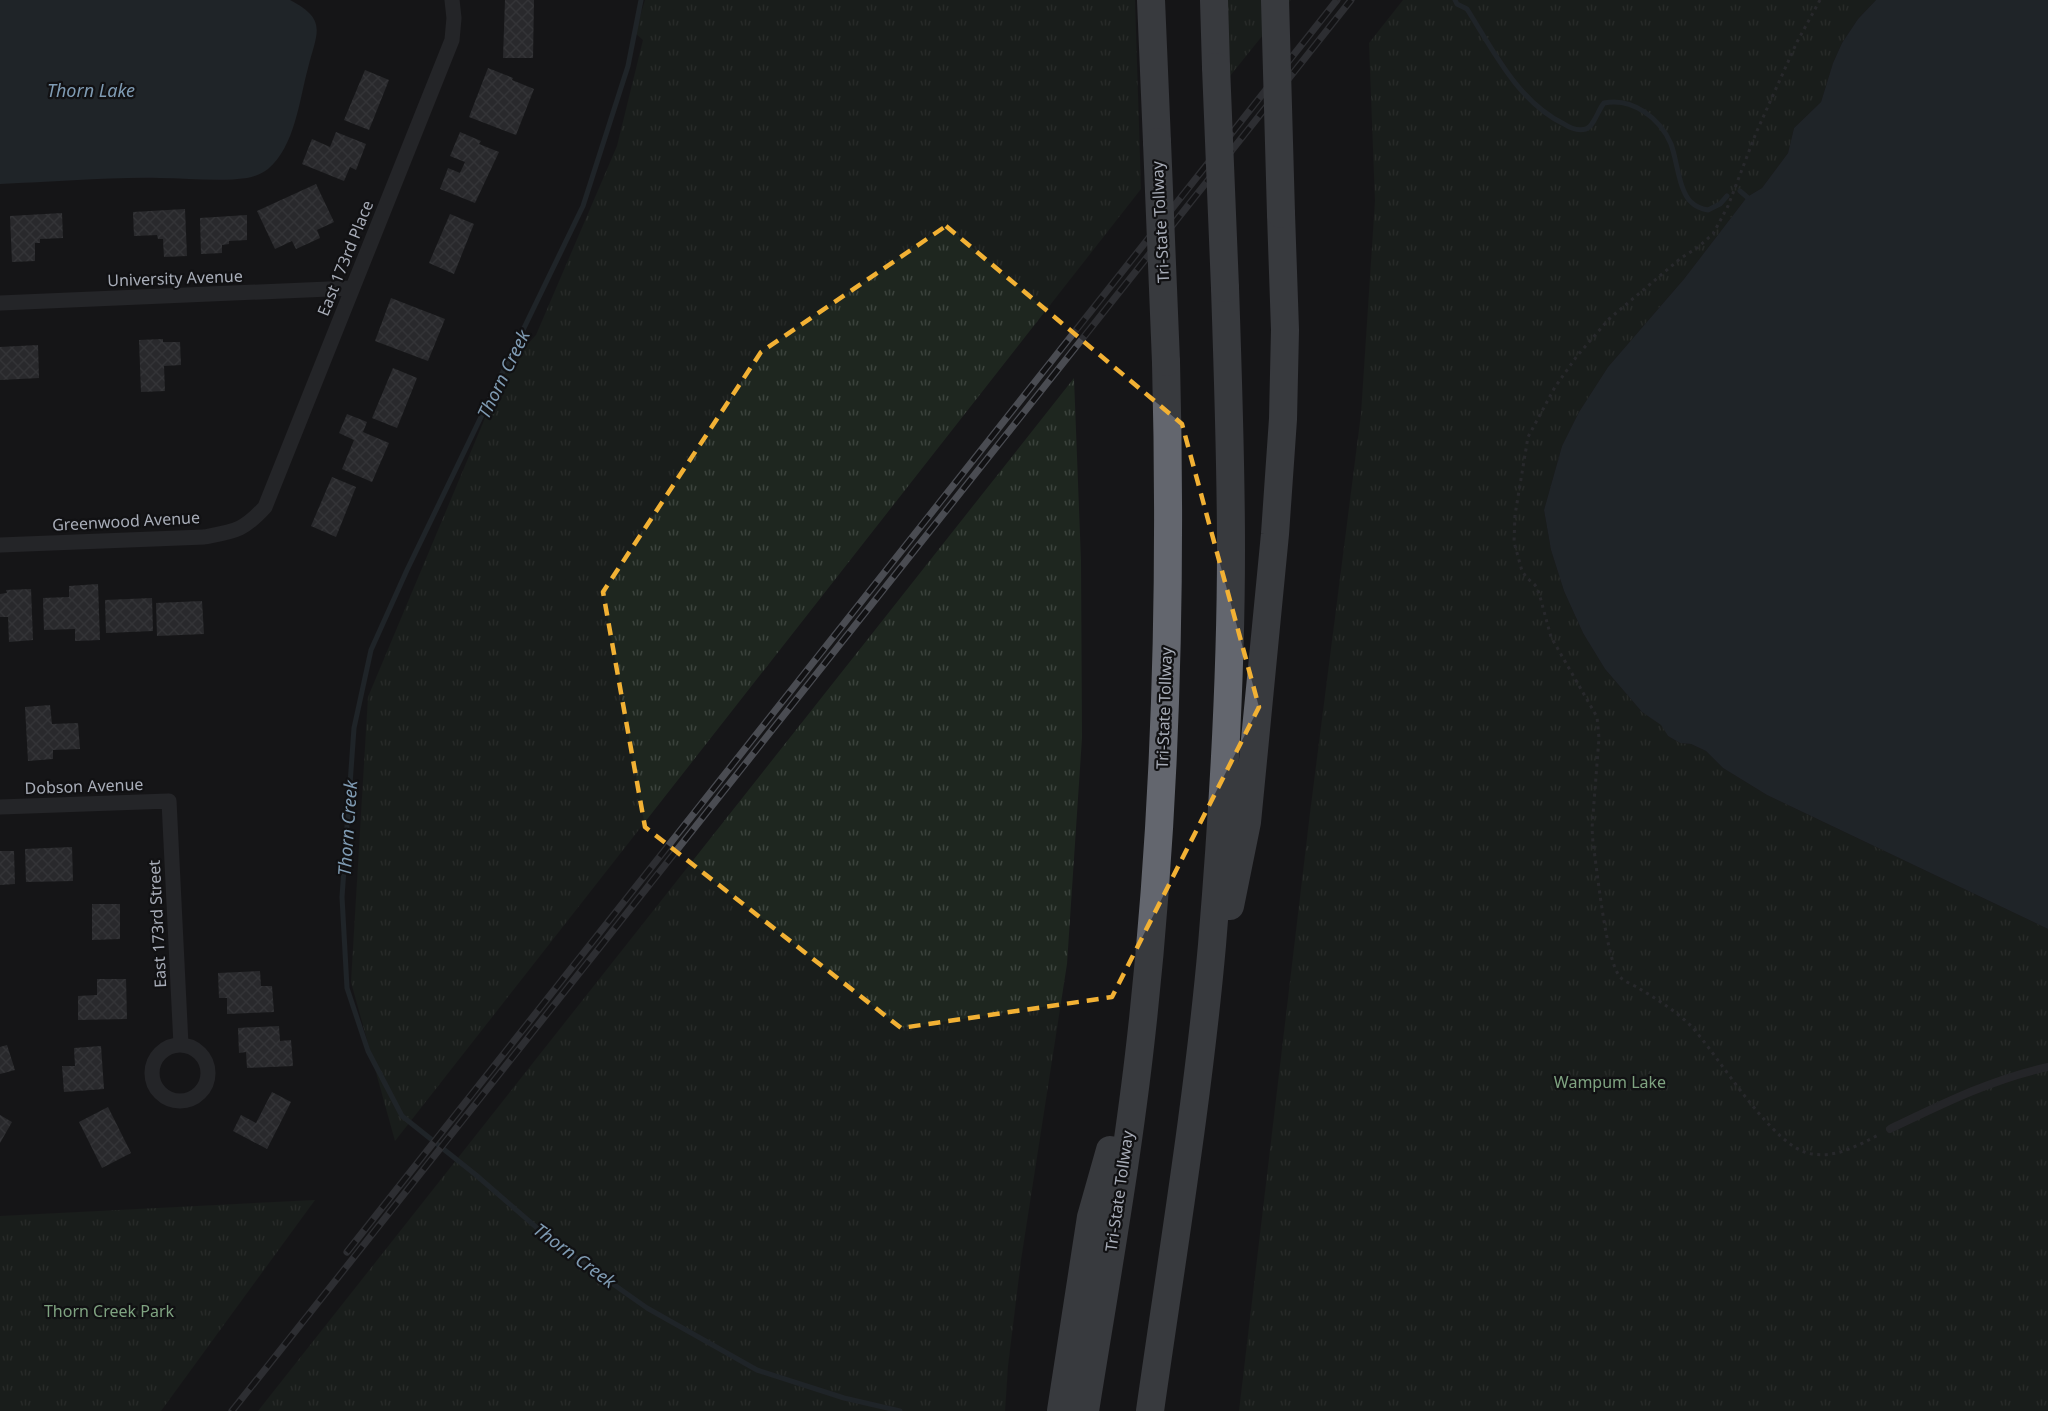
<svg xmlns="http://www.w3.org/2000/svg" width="2048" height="1411" viewBox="0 0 2048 1411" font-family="'Noto Sans',sans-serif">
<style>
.park{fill:url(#park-tufts)}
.water{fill:#2c353c}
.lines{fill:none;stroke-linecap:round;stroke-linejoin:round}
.stream{stroke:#2c353c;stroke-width:5}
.building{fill:url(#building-cross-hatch)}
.path{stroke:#3d3f44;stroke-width:3;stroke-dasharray:3 4.5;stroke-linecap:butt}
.lane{stroke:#37383d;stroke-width:8}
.street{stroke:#37383d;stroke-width:15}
.highway{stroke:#63666e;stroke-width:28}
.rail-casing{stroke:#4a4c52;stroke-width:7}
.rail{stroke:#111113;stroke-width:4.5;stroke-dasharray:14;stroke-linecap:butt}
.highway-bridge{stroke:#63666e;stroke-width:28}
.marked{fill:none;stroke:#f2b134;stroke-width:4.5;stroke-dasharray:12 8;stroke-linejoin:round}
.labels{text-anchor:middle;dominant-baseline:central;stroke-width:4.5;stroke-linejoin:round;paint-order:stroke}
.street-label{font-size:16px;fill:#a8adb8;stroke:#111113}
.park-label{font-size:16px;fill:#7fa381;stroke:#111113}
.water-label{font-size:18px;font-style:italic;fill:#7f9bb3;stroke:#111113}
</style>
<defs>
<pattern id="park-tufts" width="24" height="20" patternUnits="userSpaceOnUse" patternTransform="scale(1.5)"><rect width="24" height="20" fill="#1e261f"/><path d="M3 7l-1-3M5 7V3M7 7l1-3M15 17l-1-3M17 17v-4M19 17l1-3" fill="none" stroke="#3c433d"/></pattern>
<pattern id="building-cross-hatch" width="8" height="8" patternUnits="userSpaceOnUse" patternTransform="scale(1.5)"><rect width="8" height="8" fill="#404145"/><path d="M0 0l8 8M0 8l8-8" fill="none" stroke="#595a5e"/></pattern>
</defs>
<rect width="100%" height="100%" fill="#161618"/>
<!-- park -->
<path class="park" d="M645,0H1135L1141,189L395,1141L351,982L368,697L506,368L536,335L617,146L643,40L635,33Z
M1227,0H1291L1230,76Z
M1403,0H1876L1858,19L1842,43L1833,63L1821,102L1794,128L1788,153L1762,188L1747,197L1684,279L1608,367L1579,412L1562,446L1544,510L1551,550L1564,591L1583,633L1605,669L1642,712L1662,725L1668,736L1680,743L1691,744L1706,751L1723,768L1767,795L2048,929V1411H1239L1310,813L1361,414L1375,201L1369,43Z
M1074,378L1081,561L1082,738L1067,964L1021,1260L1008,1366L1005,1411H258Z
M315,1200L161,1411H0V1216Z"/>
<!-- water -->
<path class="water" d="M0,0H290C328,20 317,32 308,68C299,101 295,146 268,169C263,173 254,177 247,178C218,182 189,178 160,178C107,177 53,182 0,184Z
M1876,0H2048V929L1767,795L1723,768L1706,751L1691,744L1680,743L1668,736L1661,725L1642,712L1605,669L1583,633L1564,591L1551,550L1544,510L1562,446L1579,412L1608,367L1684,279L1747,197L1762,188L1788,153L1794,128L1821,102L1833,63L1842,43L1858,19Z"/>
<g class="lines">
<!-- stream -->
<path class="stream" d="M641,0L628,66L583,206L407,570L371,650L354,728L342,897L347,988L368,1051L402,1116L476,1175L552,1241L647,1308L757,1370L844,1398L900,1411
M1455,0L1457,4L1467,9C1493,50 1518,102 1564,124C1570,128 1578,131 1586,129C1594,126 1598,110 1604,103C1632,97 1660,118 1671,144C1677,160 1679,191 1691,202C1695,206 1702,209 1708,210L1720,204L1727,196
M1740,191L1747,197"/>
</g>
<!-- building -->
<path class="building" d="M505,0H534L533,58H503Z
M488,68L513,78L512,80L534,89L516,135L469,117Z
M365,70L389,80L369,130L344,120Z
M336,132L366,144L356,170L350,167L344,181L302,164L312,139L330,147Z
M460,132L481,141L479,144L499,152L475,203L440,189L448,168L460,173L465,162L450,156Z
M316,184L334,222L317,230L320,238L296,249L292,241L275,249L257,211Z
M185,209L187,256L164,257L163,239H158L157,235L134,236L133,212Z
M62,213L63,238L40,239V243H35V261L12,262L10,216Z
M450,214L474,224L454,274L429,263Z
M247,215V240L229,241V244L222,245V253L201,254L200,218Z
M391,298L445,319L428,361L375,341Z
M163,339V342H180L181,365L164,366L165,391L141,392L139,340Z
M38,345L39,378L0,380V347Z
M393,368L417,378L397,428L372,418Z
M347,414L367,422L363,432L389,443L372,482L342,469L354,440L339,433Z
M332,477L356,487L336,537L311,526Z
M98,584L100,640L75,641V629L44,630L43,598L69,597V586Z
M31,589L33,640L9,642L8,617H0V594L7,593L6,590Z
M152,598L153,631L106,633L105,600Z
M202,601L204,634L157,636L156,603Z
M50,705L52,724L78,723L80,749L53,750V759L28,761L25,707Z
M72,847L73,881L26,882L25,849Z
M0,851H14L15,884L0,885Z
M92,904H120V939L92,940Z
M260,971L261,986H272L274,1012L227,1014V998H219L218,973Z
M97,979H126L127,1019L78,1020V996L97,995Z
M279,1026L280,1041L291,1040L293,1066L247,1068L246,1052L239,1053L238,1028Z
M7,1045L15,1070L0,1074V1047Z
M101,1046L104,1089L64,1092L62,1066H75L74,1048Z
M272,1092L291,1102L267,1149L233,1131L241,1115L256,1123Z
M108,1107L131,1153L102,1168L79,1122Z
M0,1115L12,1122L0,1143Z"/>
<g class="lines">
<!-- path -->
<path class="path" d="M1820,0L1797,42L1756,133L1728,206L1713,234L1697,248L1681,258L1609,319L1577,356L1555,387L1528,437L1515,515L1514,542L1522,571L1527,578L1535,585L1539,593L1551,637L1597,717L1599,738L1592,828L1593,843C1597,868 1606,961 1620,977C1625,982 1634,985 1640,989C1658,1000 1676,1011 1691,1026C1719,1056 1773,1149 1812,1154C1837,1158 1859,1145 1880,1134"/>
<!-- lane -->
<path class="lane" d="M1890,1129C1942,1104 1992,1079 2048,1067"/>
<!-- street -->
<path class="street" d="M0,303L352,288
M0,545L204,537C235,531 243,531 265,507L452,40L454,18L452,0
M0,807L169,801L181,1045
M152 1073a28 28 0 1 1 56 0a28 28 0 1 1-56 0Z"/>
<!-- highway -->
<path class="highway" d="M1151,0L1157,142
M1214,0L1216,67
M1230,906L1247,822L1275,534L1283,419L1285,330L1281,214
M1061,1411L1091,1217L1110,1150
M1085,1411C1104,1292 1125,1174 1139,1055C1166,825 1172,593 1166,362
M1150,1411C1172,1256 1198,1101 1212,945C1223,813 1231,681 1231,549C1231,462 1228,375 1225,288"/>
<defs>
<path id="rail" d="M347,1252L1337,0
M232,1411L1351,0"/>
</defs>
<!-- rail casing -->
<use href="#rail" class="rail-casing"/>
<!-- rail -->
<use href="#rail" class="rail"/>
<!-- highway-bridge -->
<path class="highway-bridge" d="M1275,0L1281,214
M1216,67L1225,288
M1157,142L1166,362"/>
</g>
<!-- marked area -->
<path d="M0 0H2048V1411H0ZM946,226L1182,424L1259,707L1112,997L901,1028L645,827L603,592L761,352Z" fill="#161618" fill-opacity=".55" fill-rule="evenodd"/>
<path class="marked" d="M946,226L1182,424L1259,707L1112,997L901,1028L645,827L603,592L761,352Z"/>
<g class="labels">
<!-- street labels -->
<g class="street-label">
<text transform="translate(1160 222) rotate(-93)">Tri-State Tollway</text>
<text transform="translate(345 258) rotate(-68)">East 173rd Place</text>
<text transform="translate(175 278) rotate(-2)">University Avenue</text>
<text transform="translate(126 521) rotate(-3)">Greenwood Avenue</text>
<text transform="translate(1164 708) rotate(-88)">Tri-State Tollway</text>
<text transform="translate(84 786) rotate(-2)">Dobson Avenue</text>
<text transform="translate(157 924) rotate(-93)">East 173rd Street</text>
<text transform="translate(1119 1191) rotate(-82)">Tri-State Tollway</text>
</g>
<!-- park labels -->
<g class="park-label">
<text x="1610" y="1082">Wampum Lake</text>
<text x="109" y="1311">Thorn Creek Park</text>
</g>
<!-- water labels -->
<g class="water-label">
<text x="91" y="90">Thorn Lake</text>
<text transform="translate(503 374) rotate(-64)">Thorn Creek</text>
<text transform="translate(347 828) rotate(-86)">Thorn Creek</text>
<text transform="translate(575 1255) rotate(36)">Thorn Creek</text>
</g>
</g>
</svg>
